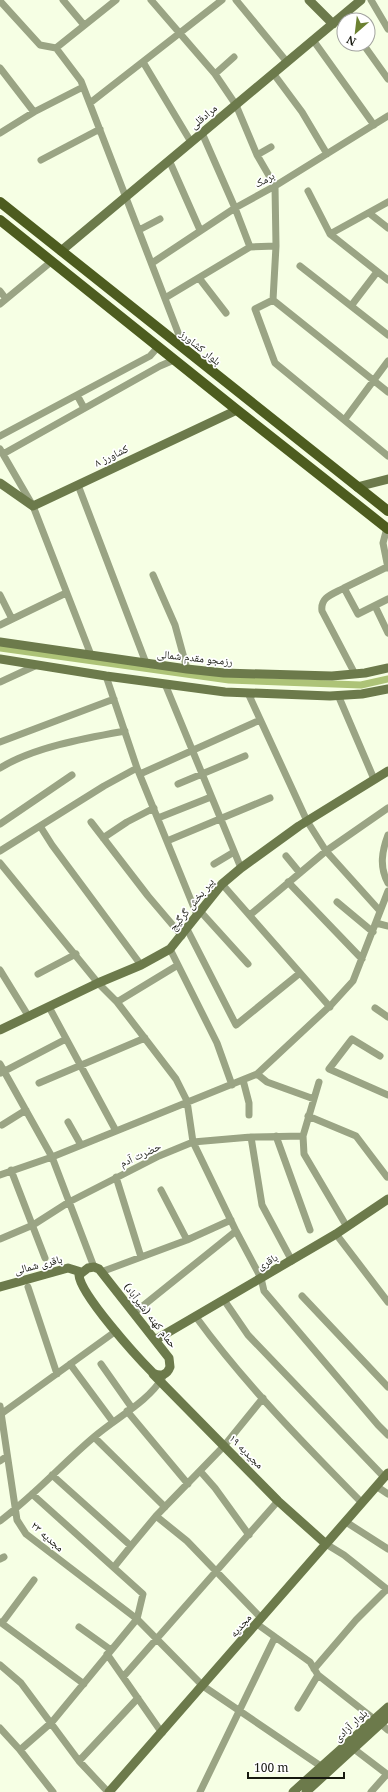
<svg xmlns="http://www.w3.org/2000/svg" width="388" height="1792" viewBox="0 0 388 1792" font-family="'Noto Serif','Noto Naskh Arabic',serif">
<style>
.lines{fill:none;stroke-linecap:round;stroke-linejoin:round}
.canal{stroke:#adc377;stroke-width:7}
.street{stroke:#9aa484;stroke-width:7}
.secondary{stroke:#6c7a4b;stroke-width:9}
.primary{stroke:#4d5c1f;stroke-width:10}
.labels{text-anchor:middle;dominant-baseline:central;stroke-width:3.5;stroke-linejoin:round;paint-order:stroke}
.street-label{font-size:11px;fill:#171910;stroke:#fff}
</style>
<rect width="100%" height="100%" fill="#f6ffe4"/>
<g class="lines">
<!-- canal -->
<path class="canal" d="M0,648L229,680L361,685L388,679"/>
<!-- street -->
<path class="street" d="M63,0L84,25
M151,0L215,74L236,105L257,155L275,186L276,246L273,300L388,392
M236,0L287,62
M371,0L388,29
M0,1L40,45L56,48L81,81L184,348
M313,40L374,125
M363,44L388,79
M56,48L116,0
M143,62L191,142
M0,68L34,112
M273,73L302,112L327,154
M215,74L234,57
M90,103L222,0
M0,133L34,112L83,87
M202,133L235,208L250,247
M257,155L271,147
M41,160L100,129
M169,160L200,230
M308,191L330,234L388,280
M369,213L388,228
M139,230L160,219
M330,234L388,202
M152,263L235,208L275,186L388,116
M300,266L388,335
M199,278L226,313
M0,291L6,299
M165,298L250,247L276,246
M273,300L255,309L275,363L388,456
M0,304L52,261
M351,306L377,272
M77,395L84,408
M345,419L388,361
M0,436L150,356L158,347
M0,449L33,506L91,655
M3,454L160,366L174,360
M78,485L146,663
M387,528L383,543L388,568
M387,567L344,588L358,614L388,599
M153,575L175,625L187,669
M344,588C333,594 320,597 322,611L355,674
M0,595L12,619
M375,606L388,633
M0,625L66,593
M106,676L137,768L197,915
M0,682L37,665
M165,684L241,868
M248,693L307,821L326,851L380,911
M338,695L374,779
M0,742L114,699
M0,768C34,747 86,738 125,731
M140,774L260,720
M178,784L245,756
M158,818L211,797
M91,822L148,896L182,936
M0,824L72,775
M40,826L52,845L141,965
M388,835C382,851 379,867 388,883
M103,838L127,822L154,808
M167,841L270,798
M0,851L104,786L137,768
M286,856L300,873
M0,863L98,983L117,1002L176,1079L187,1101L193,1142L236,1231L261,1278L264,1291L378,1425L388,1435
M214,864L234,852
M288,882L362,959
M222,884L330,1007
M337,902L373,932
M200,911L248,964
M250,915L326,851L388,808
M376,923L388,926
M187,929L236,1025L300,973
M170,949L217,1043L232,1085
M0,970L29,1017
M38,974L76,954
M117,1002L178,965
M49,1007L116,1131
M375,1008L388,1017
M380,1056L352,1039L329,1069L388,1095
M0,1064L52,1157L94,1267
M1,1073L66,1039
M257,1074L267,1082L314,1099
M243,1080L249,1103V1115
M319,1082L303,1136L304,1154L347,1227
M39,1083L145,1038
M308,1116L356,1136L387,1177
M68,1122L81,1145
M2,1125L26,1110
M276,1136L310,1230
M251,1137L262,1205L292,1261
M11,1170L45,1258
M0,1175L52,1157L257,1074L332,1004L353,981L388,891
M116,1177L141,1257
M161,1190L187,1240
M336,1234L388,1302
M0,1239L33,1225L69,1202L159,1156L193,1142L251,1137L303,1136
M101,1272L187,1240L231,1220
M28,1287L57,1374
M302,1296L388,1387
M224,1300L248,1335L384,1477
M134,1313L236,1231
M196,1317C245,1384 304,1444 362,1503
M70,1364L113,1422
M101,1364L132,1408
M0,1406L17,1520L26,1534L137,1619L203,1686L322,1767
M127,1411L188,1484
M1,1414L116,1331
M94,1437L165,1507
M0,1461L7,1456
M200,1471L215,1488L249,1535
M52,1475L131,1546L156,1516L224,1446L263,1398
M376,1486L388,1494
M156,1516L187,1541L261,1618
M0,1521C34,1496 62,1464 94,1437C117,1417 147,1403 163,1377
M346,1522L388,1549
M326,1544L344,1555L388,1590
M0,1559L4,1557
M114,1567L131,1546
M0,1622L84,1684
M2,1623L34,1580
M257,1624L310,1662L318,1675L374,1719
M79,1627L111,1650
M107,1654L162,1733
M0,1665L21,1683L79,1761L108,1792
M314,1669L356,1620L387,1589
M123,1677L278,1501
M298,1708L318,1675
M381,1724L388,1730
M0,1728L20,1750L53,1792
M354,1749L388,1775
M20,1750L52,1722L137,1619L143,1594L32,1494
M79,1761L138,1698
M200,1792L275,1637
M371,1792L387,1774"/>
<!-- secondary -->
<path class="secondary" d="M309,0L333,24
M61,251L361,0
M0,483L33,506L237,410
M357,487L388,479
M0,642L187,669L224,673L332,676L365,673L388,668
M0,659L106,676L225,692L330,696L362,694L388,689
M0,1030L98,983L141,965L170,949L222,884L241,868L299,826L388,771
M94,1267L99,1269L169,1358L170,1367C167,1375 161,1377 153,1373C137,1357 80,1294 79,1275L88,1268Z
M0,1287L68,1268L81,1272
M155,1340L336,1234L388,1199
M153,1374L278,1501L326,1544
M109,1792L388,1473
M293,1792L388,1707
M306,1792L388,1717"/>
<!-- primary -->
<path class="primary" d="M0,202L388,511
M0,220L237,410L388,529"/>
</g>
<g class="labels">
<!-- street labels -->
<g class="street-label">
<text transform="translate(203 116) rotate(-40)">مرادقلی</text>
<text transform="translate(264 179) rotate(-29)">برمک</text>
<text transform="translate(201 347) rotate(39)">بلوار کشاورز</text>
<text transform="translate(111 455) rotate(-26)">کشاورز ۸</text>
<text transform="translate(195 657) rotate(6)">رزمجو مقدم شمالی</text>
<text transform="translate(191 904) rotate(-51)">پیر بخش گرگیج</text>
<text transform="translate(140 1154) rotate(-25)">حضرت آدم</text>
<text transform="translate(267 1261) rotate(-30)">باقری</text>
<text transform="translate(38 1264) rotate(-14)">باقری شمالی</text>
<text transform="translate(151 1315) rotate(52)">حمام کهنه (شیرآباد)</text>
<text transform="translate(247 1451) rotate(45)">مجیدیه ۱۹</text>
<text transform="translate(48 1536) rotate(41)">مجدیه ۲۳</text>
<text transform="translate(240 1625) rotate(-49)">مجدیه</text>
<text transform="translate(350 1725) rotate(-43)">بلوار آزادی</text>
</g>
</g>
<!-- north arrow -->
<g transform="translate(356 32) rotate(208)"><circle r="19" fill="#ffffff" stroke="#a2a39f"/>
<path d="M0-3L7 15L0 10L-7 15Z" fill="#6c8132"/>
<text y="-6" font-size="11" font-weight="bold" text-anchor="middle" fill="#171910">N</text>
</g>
<!-- scale -->
<path d="M248 1772v6h96v-6" fill="none" stroke="#171910" stroke-width="2"/>
<text x="254" y="1772" font-size="12" fill="#171910" stroke="#ffffff" stroke-width="3" paint-order="stroke">100 m</text>
</svg>
